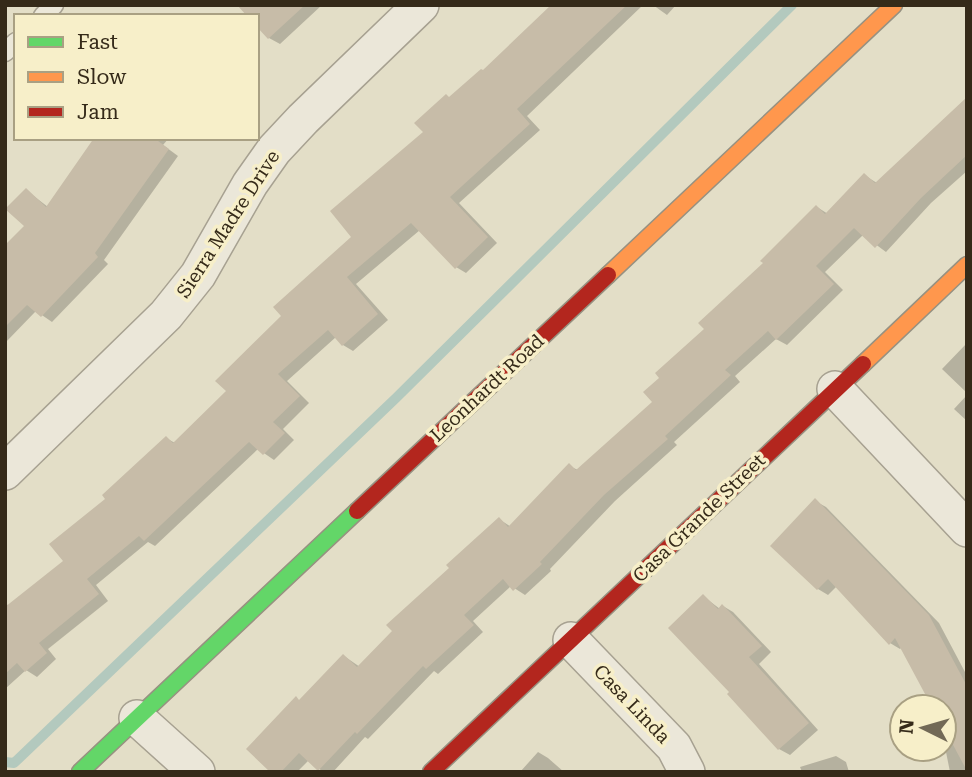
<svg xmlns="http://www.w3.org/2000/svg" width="972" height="777" viewBox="0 0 972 777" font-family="'Roboto Serif',serif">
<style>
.shadow{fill:#0003}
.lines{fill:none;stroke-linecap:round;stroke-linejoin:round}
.stream{stroke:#b3c9be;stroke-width:10}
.building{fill:#c7bca8}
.lane-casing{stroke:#a7a191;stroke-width:21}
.street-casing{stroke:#a7a191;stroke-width:38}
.fast-casing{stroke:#979181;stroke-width:19}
.slow-casing{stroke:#979181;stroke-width:19}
.jam-casing{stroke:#979181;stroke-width:19}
.lane{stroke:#ebe7d9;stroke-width:18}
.street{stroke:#ebe7d9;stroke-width:35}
.fast{stroke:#63d668;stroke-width:16}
.slow{stroke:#ff974d;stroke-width:16}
.jam{stroke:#b3261e;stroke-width:16}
.labels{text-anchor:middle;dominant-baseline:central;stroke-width:7;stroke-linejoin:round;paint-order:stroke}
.street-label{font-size:19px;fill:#352a19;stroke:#f7efc9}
</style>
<rect width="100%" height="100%" fill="#e3dec7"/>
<!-- shadow -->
<path class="shadow" d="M239,5H322L280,44L269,38L257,25V16Z
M554,5H643L527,116L540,130L459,203L497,243L466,273L456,267L420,230L356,284L388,320L353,351L343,345L336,337L287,381L309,403L283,429L294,440L274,460L258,449L155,546L148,542L96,585L108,601L48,649L56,659L37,677L26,670L5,689V603L9,606L65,561L108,499L166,438L175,443L228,391L283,316L354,237L451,99L483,72Z
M653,5H676L667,15Z
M967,99V171L931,203L886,252L863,235L825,272L843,290L787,345L776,339L735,376L740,382L674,442L677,445L615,501L550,569L551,571L525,595L511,586L473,621L483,632L438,674L434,671L368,739L365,737L333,772H323L309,760L297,772H272L300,700L344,656L360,667L499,519L511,527L569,466L578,470L654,402L706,329L817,207L828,214L864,175L877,183Z
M95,138H169L163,145L178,156L104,260L108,264L52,322L36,311L5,343V248L26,226V190L48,207Z
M967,343V393L942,369Z
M967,395V421L954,409Z
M815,501L826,507L939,623L965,672L967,671V772H950L944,742V707H934L902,647L900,649L890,643L837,586L828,595L818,589Z
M703,596L720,609L723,606L733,612L771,652L759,664L818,730L790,755L779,749L730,694Z
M538,752L548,758L564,772H520Z
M836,756L846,762L849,772H802L800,767Z"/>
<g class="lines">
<!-- stream -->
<path class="stream" d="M5,762L14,763L396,398L792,5"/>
</g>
<!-- building -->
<path class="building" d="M237,5H305L268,39L257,27V16H247Z
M551,5H627L517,109L530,124L450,197L488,237L455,269L411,223L347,277L378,314L342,346L328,330L278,374L300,396L273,422L285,433L263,455L249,442L144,541L139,536L87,579L99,594L39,643L47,653L25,672L17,663L5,674V607L63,561L49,544L105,499L102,495L166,436L173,443L226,391L215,381L281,316L273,307L351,237L330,211L423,132L414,123L446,94L449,97L481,69L483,70Z
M967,97V155L921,198L875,248L854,228L816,266L834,284L776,340L768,331L725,370L731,375L665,436L668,439L604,495L540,562L542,564L513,591L503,579L464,615L474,625L426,669L423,666L357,734L355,732L318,771L299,753L281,772H270L246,749L296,696L299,700L343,654L357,667L392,631L386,625L449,568L446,565L499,517L508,527L569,463L576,470L652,402L643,392L659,378L655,373L704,329L698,323L763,263L760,261L816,205L825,214L864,173L875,183Z
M94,138H154L169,149L95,253L98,257L41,317L27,305L5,327V245L24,226L5,209L26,188L46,207Z
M815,498L929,615L967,686V771L944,728V707H932L895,638L889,645L828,579L817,590L770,546Z
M703,594L718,609L722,604L762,646L749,657L809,723L778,750L727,694L729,692L668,628Z"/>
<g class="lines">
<defs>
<path id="lane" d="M43,16L54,5
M5,52L16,42"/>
<path id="street" d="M835,389L967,529
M5,472L166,315L198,275L250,184L274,150L303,119L421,5
M571,640L674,747L687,772
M137,718L197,772"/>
<path id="fast" d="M80,772L357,511"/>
<path id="slow" d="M608,275L894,5
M863,364L967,265"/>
<path id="jam" d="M357,511L608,275
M431,772L863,364"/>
</defs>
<!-- lane casing -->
<use href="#lane" class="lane-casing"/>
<!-- street casing -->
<use href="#street" class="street-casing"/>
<!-- fast casing -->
<use href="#fast" class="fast-casing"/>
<!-- slow casing -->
<use href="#slow" class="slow-casing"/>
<!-- jam casing -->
<use href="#jam" class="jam-casing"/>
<!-- lane -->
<use href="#lane" class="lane"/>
<!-- street -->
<use href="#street" class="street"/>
<!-- fast -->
<use href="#fast" class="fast"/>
<!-- slow -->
<use href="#slow" class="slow"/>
<!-- jam -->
<use href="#jam" class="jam"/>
</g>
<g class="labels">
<!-- street labels -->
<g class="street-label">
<text transform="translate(228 224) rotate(-57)">Sierra Madre Drive</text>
<text transform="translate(487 388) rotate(-43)">Leonhardt Road</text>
<text transform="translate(699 518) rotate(-44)">Casa Grande Street</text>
<text transform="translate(632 704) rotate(46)">Casa Linda</text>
</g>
</g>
<!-- border -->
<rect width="972" height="777" fill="none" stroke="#352a19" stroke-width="14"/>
<!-- legend -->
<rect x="14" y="14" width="245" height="126" fill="#f7efc9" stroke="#a9a083" stroke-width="2"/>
<rect x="28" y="37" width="35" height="10" fill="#63d668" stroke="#a9a083" stroke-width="2"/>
<text x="77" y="49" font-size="21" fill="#352a19">Fast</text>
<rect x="28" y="72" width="35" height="10" fill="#ff974d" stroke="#a9a083" stroke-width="2"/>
<text x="77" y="84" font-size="21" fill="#352a19">Slow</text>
<rect x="28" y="107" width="35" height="10" fill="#b3261e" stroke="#a9a083" stroke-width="2"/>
<text x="77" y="119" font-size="21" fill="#352a19">Jam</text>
<!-- north arrow -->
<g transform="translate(923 728) rotate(275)"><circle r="33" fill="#f7efc9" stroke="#a9a083" stroke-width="2"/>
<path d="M0-5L12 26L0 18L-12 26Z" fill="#726956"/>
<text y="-10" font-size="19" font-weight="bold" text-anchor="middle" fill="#352a19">N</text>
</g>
</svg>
